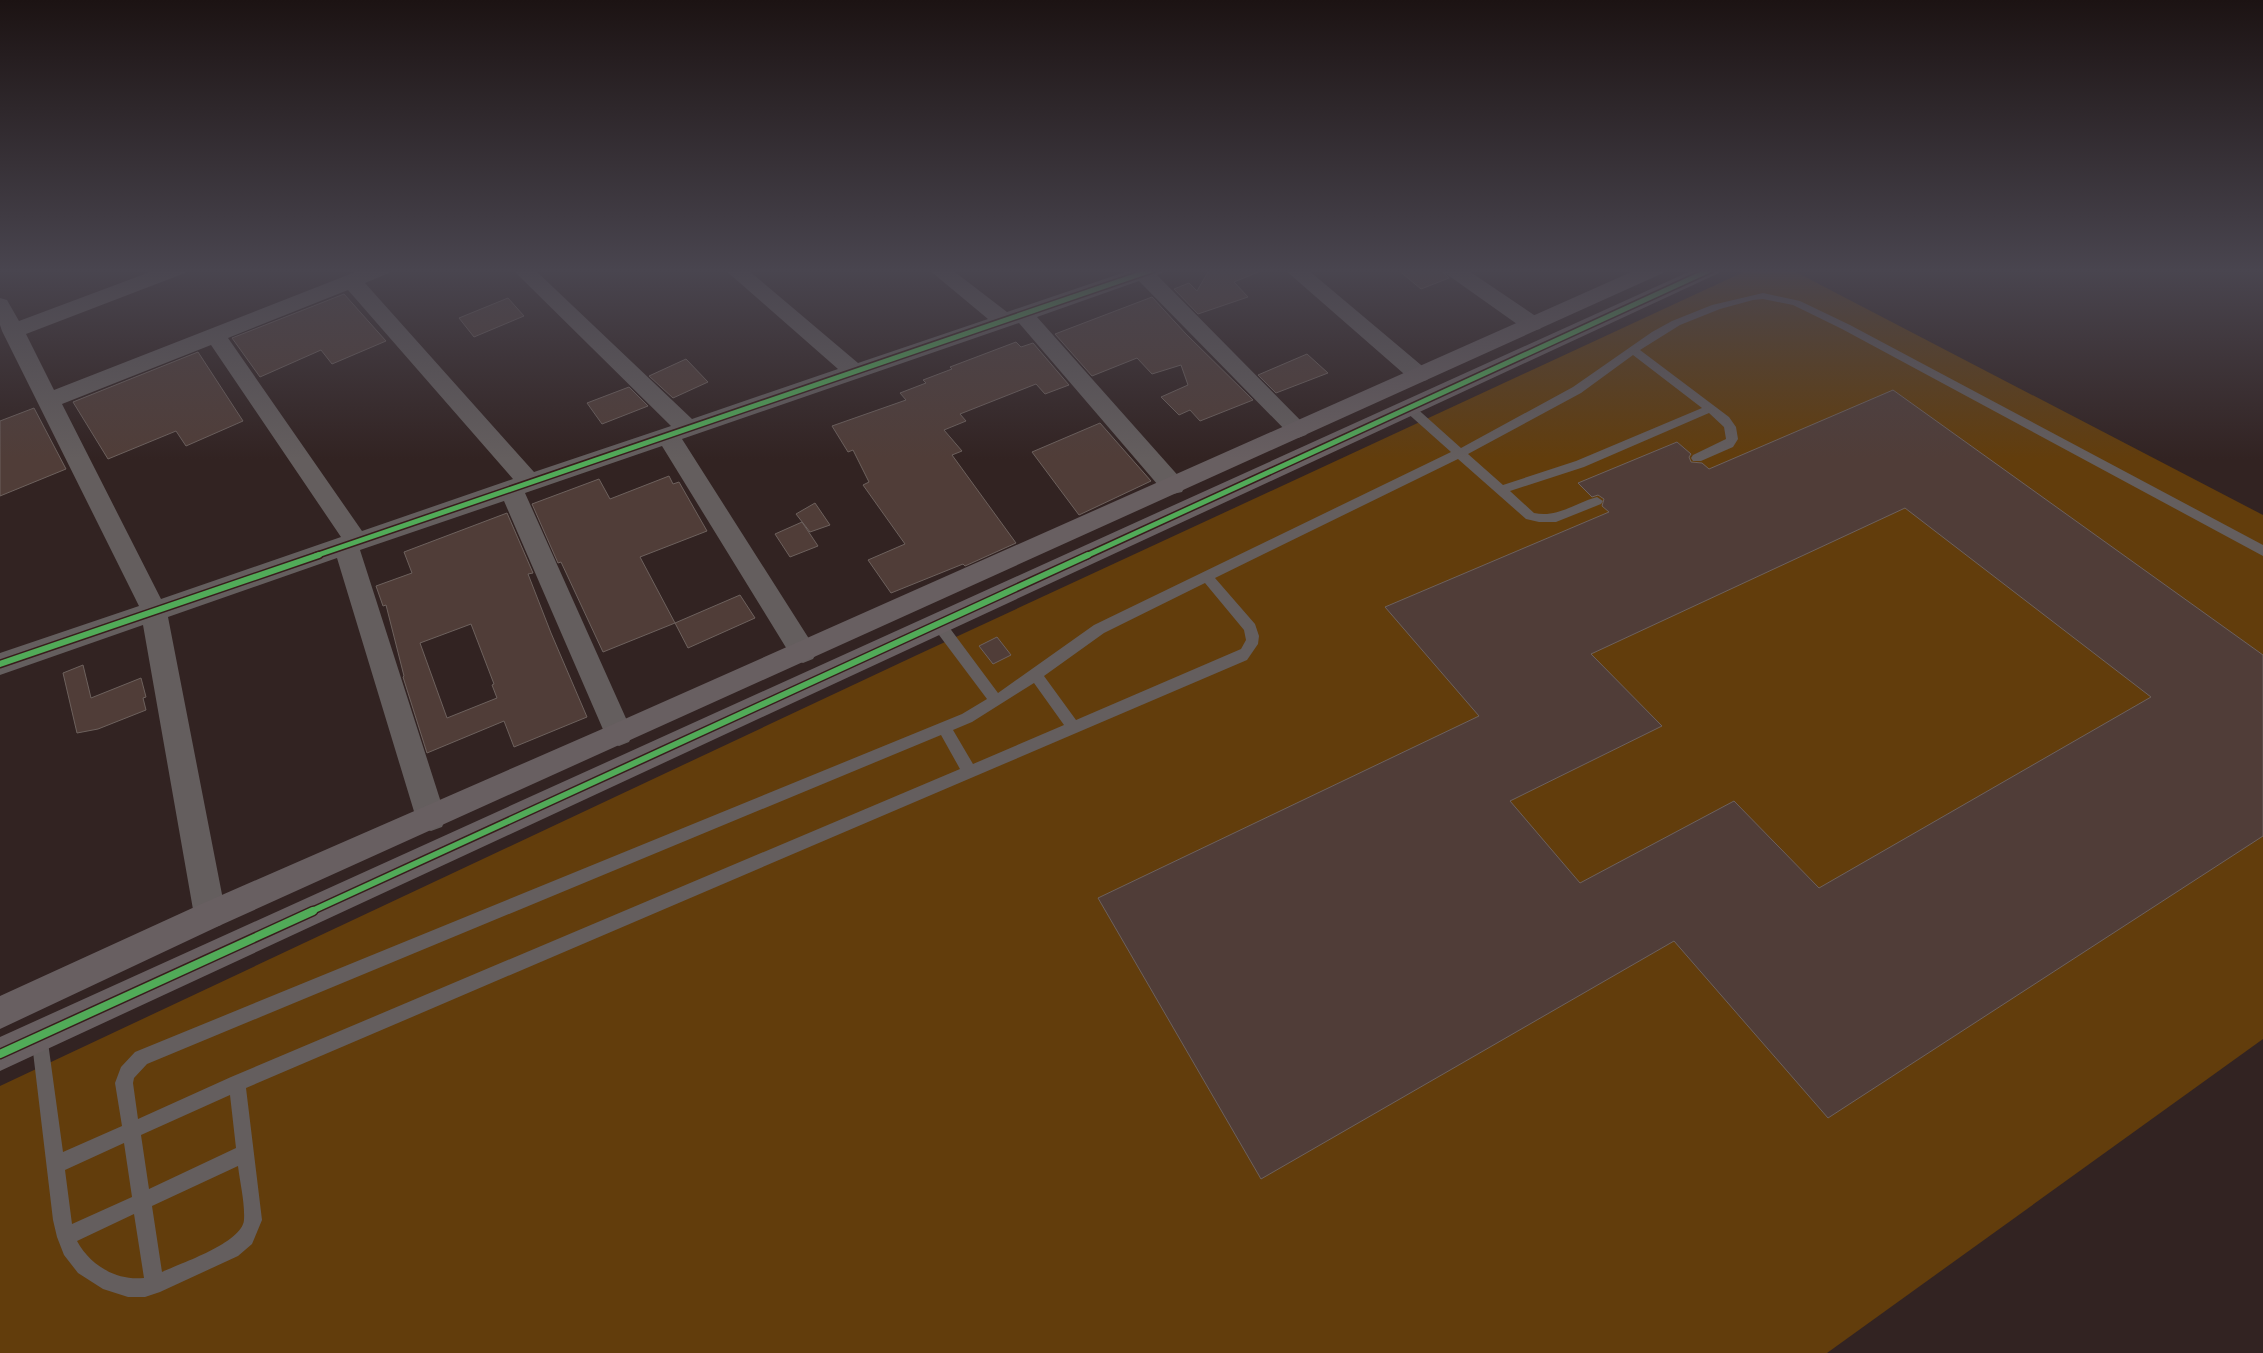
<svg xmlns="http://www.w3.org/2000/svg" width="2263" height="1353" viewBox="0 0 2263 1353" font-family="Quicksand,sans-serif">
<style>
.green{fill:#623d0c}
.building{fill:#503d38;stroke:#6d615d;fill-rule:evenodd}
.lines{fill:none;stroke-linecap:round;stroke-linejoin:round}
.lane{fill:#645e5e;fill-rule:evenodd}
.street{fill:#645e5e;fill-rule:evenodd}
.secondary{fill:#685f61;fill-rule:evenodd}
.cycleway-far2-casing{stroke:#381d1c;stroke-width:8}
.cycleway-far1-casing{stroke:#381d1c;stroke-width:9}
.cycleway-casing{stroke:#381d1c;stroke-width:11}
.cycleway-far2{stroke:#51ab58;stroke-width:5}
.cycleway-far1{stroke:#51ab58;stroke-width:6}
.cycleway{stroke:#51ab58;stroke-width:8}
</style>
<rect width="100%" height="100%" fill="#322322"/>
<!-- green -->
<path class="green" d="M1750,269H1790L2263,515V1039L1827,1353H0V1086L917,655Z"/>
<!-- building -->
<path class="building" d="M1215,269H1263V270L1234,282L1248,297L1198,314L1174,289L1189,283L1197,291L1208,272Z
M1397,269H1440L1449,278L1421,289Z
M344,294L386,341L332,364L321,350L260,377L232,338Z
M1152,297L1186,334L1253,400L1200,421L1190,410L1179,415L1161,397L1188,385L1181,365L1152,374L1137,358L1092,376L1055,334Z
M508,298L524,316L474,337L459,318Z
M1016,342L1021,347L1033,343L1069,385L1045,394L1036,384L960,414L966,421L944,430L962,451L952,455L1016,543L965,566L963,564L891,593L868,560L905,544L863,485L869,482L853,450L848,452L832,426L906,400L900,393L926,383L923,380L952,369L950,367Z
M198,352L243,421L186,446L176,431L108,459L73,402Z
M1307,354L1328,373L1276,393L1258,375Z
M686,359L708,382L673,398L649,376Z
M629,387L648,406L602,424L587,403Z
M1893,390L2263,655V836L1828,1118L1674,941L1261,1179L1098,898L1479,716L1385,607L1609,512L1602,506L1604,499L1598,495L1592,497L1578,483L1677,442L1691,454L1689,457L1691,462L1702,463L1709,469ZM1905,508L2151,697L1819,888L1734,801L1580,883L1510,801L1662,726L1591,654Z
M34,408L66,469L0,496V421Z
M1100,423L1151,481L1079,515L1032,452Z
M669,476L673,484L679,482L707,531L640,557L675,623L603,652L561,562L558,563L532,504L599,479L610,499Z
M815,503L830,525L810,532L796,514Z
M507,513L533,573L528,574L551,633L587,717L514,747L504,721L427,753L403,677L404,676L386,605L383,606L376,586L412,573L404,552ZM471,624L494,684L492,685L497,698L447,718L420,643Z
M802,522L818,546L790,557L775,534Z
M740,595L755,618L688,648L675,623Z
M997,637L1011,655L993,664L979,646Z
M83,665L91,698L141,678L146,697L143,698L146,710L98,729L77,733L63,673Z"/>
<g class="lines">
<!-- lane -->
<path class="lane" d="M1763,293L1800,301L1850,325L2263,545V556L1842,329L1793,305L1763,299L1753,300L1720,309L1680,325L1640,350L1729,417L1736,427L1738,439L1733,447L1701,461H1693L1691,458L1693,455L1726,439L1724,427L1709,413L1584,467L1510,491L1534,513C1558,518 1575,503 1597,497L1603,501L1601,504L1556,522H1539L1526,519L1458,459L1215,578L1255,624L1259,636L1258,644L1247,660L246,1088L262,1220L252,1244L238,1256L160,1292L145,1297H128L103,1289L78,1273L64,1255L57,1237L53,1220L31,1035L33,1029L39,1027L45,1029L47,1035L63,1152L122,1126L115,1083L121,1067L135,1052L962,714L987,699L933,627L931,623L933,619H943L998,693L1094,625L1451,452L1405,411L1403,408L1405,405H1413L1461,448L1573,387L1652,332L1672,321L1712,305ZM1633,355L1702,408L1576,461L1503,485L1468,454L1581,393ZM1205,583L1244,630L1246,640L1241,649L1076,720L1044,676L1104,633ZM1034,683L1064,725L973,764L953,730L972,722ZM941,735L960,769L231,1077L138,1119L133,1083L134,1078L147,1064ZM230,1095L236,1148L149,1189L141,1135ZM124,1143L132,1197L72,1224L65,1170ZM238,1166C240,1183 245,1203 244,1220C242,1243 181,1263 162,1272L152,1206ZM134,1214L144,1278C116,1281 90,1265 77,1241Z"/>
<!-- street -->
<path class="street" d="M158,269H188L185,273L26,334L54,390L363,269H392L389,273L365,283L534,472L671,426L512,269H534L692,419L838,369L724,269H747L858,363L988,319L928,269H951L1007,312L1134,269H1165L1162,273L1157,275L1310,430L1306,435L1298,438L1290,435L1139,281L1037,317L1182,480L1185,486L1182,492L1173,494L1164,492L1019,323L682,439L813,645L817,652L813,659L803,663L793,659L662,446L525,493L633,734L629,742L619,746L609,742L605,734L504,501L360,550L446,818L442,827L431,831L420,827L416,818L337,558L168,617L226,915L221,925L210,929L199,925L194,915L143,625L0,675V653L139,606L2,331L0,325V298L7,300L19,321ZM348,290L513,479L362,531L228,338ZM211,345L341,537L161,599L62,404Z
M1284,269H1307L1427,370L1430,375L1427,380L1419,382L1411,380Z
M1442,269H1466L1540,319L1543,324L1540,329L1532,331L1524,329L1445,273Z"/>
<!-- secondary -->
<path class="secondary" d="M1638,269H1666L1663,273L221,925L0,1029V996L199,905L609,726Z
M1695,269H1722L1719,273L0,1071V1037Z"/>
<defs>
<path id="cycleway-far2" d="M315,556L1155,269
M1086,556L1712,269"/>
<path id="cycleway-far1" d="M0,664L319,555
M310,912L1088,555"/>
<path id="cycleway" d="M0,1054L313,911"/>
</defs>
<!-- cycleway-far2 casing -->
<use href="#cycleway-far2" class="cycleway-far2-casing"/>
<!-- cycleway-far1 casing -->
<use href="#cycleway-far1" class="cycleway-far1-casing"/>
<!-- cycleway casing -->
<use href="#cycleway" class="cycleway-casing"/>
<!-- cycleway-far2 -->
<use href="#cycleway-far2" class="cycleway-far2"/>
<!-- cycleway-far1 -->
<use href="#cycleway-far1" class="cycleway-far1"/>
<!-- cycleway -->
<use href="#cycleway" class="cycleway"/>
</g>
<!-- sky -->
<linearGradient id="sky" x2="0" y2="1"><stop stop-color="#1c1313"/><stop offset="0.59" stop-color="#49454f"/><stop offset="1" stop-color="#49454f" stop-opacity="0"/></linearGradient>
<rect width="2263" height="459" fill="url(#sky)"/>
</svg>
